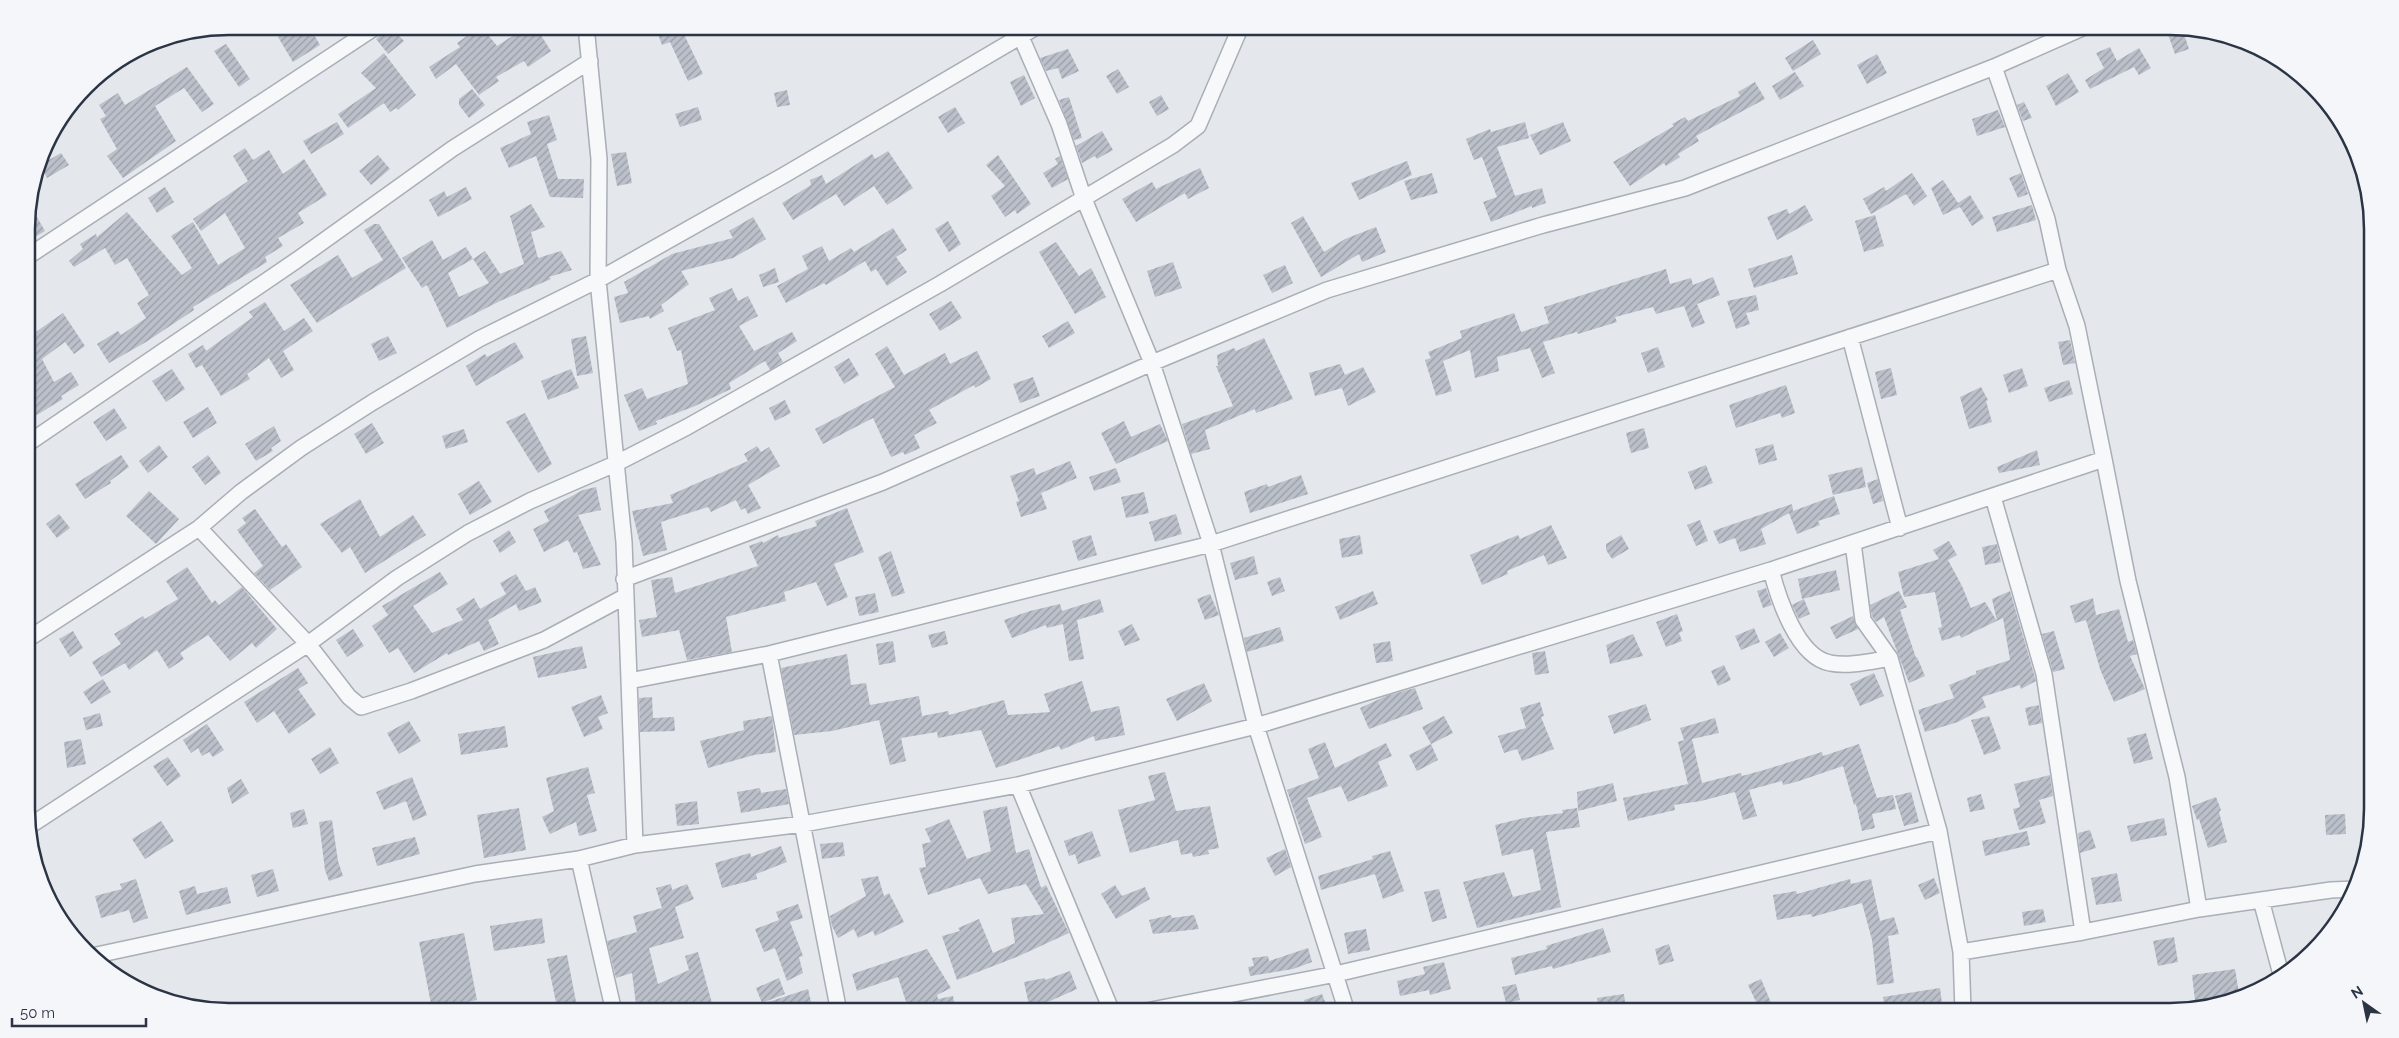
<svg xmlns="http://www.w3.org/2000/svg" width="2399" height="1038" viewBox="0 0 2399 1038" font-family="Raleway,sans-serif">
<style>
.building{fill:url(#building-hatch);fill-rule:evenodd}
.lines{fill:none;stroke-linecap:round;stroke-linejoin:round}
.minor-casing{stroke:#a9aeb7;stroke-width:18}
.minor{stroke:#f7f8fa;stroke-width:15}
.rim{fill:none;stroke:#2b3445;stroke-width:2.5}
</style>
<defs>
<pattern id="building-hatch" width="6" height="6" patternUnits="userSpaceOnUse" patternTransform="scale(1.25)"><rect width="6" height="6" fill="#bbc0ca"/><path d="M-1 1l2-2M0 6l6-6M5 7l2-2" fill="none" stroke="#989da6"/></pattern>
</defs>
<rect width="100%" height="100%" fill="#e4e7ec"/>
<!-- building -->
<path class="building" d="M297,26H309L320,45L293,62L278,37Z
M390,26L404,41L388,54L376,39Z
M481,26L497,46L528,26H535L551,51L528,67L524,61L496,77L499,81L479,95L456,64L436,79L429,67L460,47L457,43Z
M655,26H680L703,74L688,81L670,42L662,45Z
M2165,26L2182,28L2189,49L2175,54Z
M1813,40L1821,54L1793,71L1785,58Z
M226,44L250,79L239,87L214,51Z
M2110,47L2117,61L2139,48L2151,68L2139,75L2134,67L2090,89L2085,80L2104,68L2096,53Z
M1068,49L1079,71L1062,79L1058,68L1046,71L1040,58Z
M384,53L416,95L398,110L396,108L390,112L384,103L348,128L338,114L376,88L361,73Z
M1877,54L1887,73L1867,84L1857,65Z
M187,67L214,104L202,112L184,88L155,106L176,141L123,178L107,156L117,149L100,119L106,116L99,105L118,93L125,105Z
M1118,69L1129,87L1117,94L1106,76Z
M1795,72L1804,86L1780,100L1772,86Z
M2068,73L2079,92L2056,106L2046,86Z
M1024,75L1035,98L1021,106L1010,82Z
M1755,82L1765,99L1696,136L1699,141L1678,154L1680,157L1666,166L1664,163L1630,186L1613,162L1674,126L1672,124L1685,117L1688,121L1740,96L1738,92Z
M472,89L485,105L469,118L459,105V99Z
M787,90L790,105L777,107L774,93Z
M1161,95L1169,109L1157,116L1149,102Z
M1069,97L1082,138L1074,140L1059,100Z
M2024,102L2032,118L2023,121L2017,105Z
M698,107L702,120L680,127L675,114Z
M955,107L965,123L948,133L938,117Z
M1998,110L2005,127L1977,136L1972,119Z
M549,115L557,140L547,144L558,179H584L583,198L550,197L536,156L509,168L500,148L531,134L527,122Z
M337,122L344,134L311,154L303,141Z
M1525,122L1529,138L1497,147L1515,196L1542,188L1546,203L1532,208V206L1491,222L1483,202L1497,197L1482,157L1474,160L1466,139L1490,129L1491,132Z
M1563,122L1571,141L1540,155L1530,135Z
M1102,131L1113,150L1097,159L1095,156L1082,163L1076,146Z
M245,148L253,160L269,150L283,174L304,159L327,195L298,213L304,223L278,238L283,246L265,257L267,262L193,307L194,310L146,342L109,363L97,344L118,331L121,335L146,318L137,303L149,295L127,258L115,265L105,248L74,267L69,261L83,249L80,244L96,234L97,237L127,212L182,275L192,268L171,236L193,222L218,265L245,248L225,213L201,231L193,219L248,181L233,156Z
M888,151L913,188L887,205L874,186L844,206L836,194L793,220L782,203L811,185L810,180L822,175L826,184L872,154L875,159Z
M626,152L632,183L617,186L611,154Z
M61,153L69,165L47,178L40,165Z
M378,155L390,169L371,185L359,171Z
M998,155L1031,204L1017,214L1015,210L1005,217L991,196L1005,186L986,165Z
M1060,156L1068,179L1052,188L1043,173L1058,164L1055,159Z
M1407,161L1412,175L1359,200L1351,183Z
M1200,168L1209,188L1188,199L1185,193L1136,222L1122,199L1152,182L1156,189Z
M1432,173L1438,193L1411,200L1404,181Z
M1912,173L1927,196L1914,206L1906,194L1871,214L1863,199L1884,187L1886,191Z
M2021,173L2028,194L2018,198L2009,178Z
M1943,180L1958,203L1970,195L1984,218L1972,226L1960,207L1943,215L1931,188Z
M165,187L174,202L157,213L148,198Z
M466,187L472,199L438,217L429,200L444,191L447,197Z
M531,204L545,227L531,232L538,258L561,251L572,270L549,277L551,279L500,301L447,328L427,285L422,288L402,258L432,240L443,260L466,247L473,259L485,251L500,274L524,264L510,216ZM473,259L489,283L459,297L448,273Z
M1805,205L1813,220L1777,240L1767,217L1787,209L1789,214Z
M2032,205L2036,220L1997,232L1992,217Z
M1875,215L1884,246L1864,252L1855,221Z
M1303,216L1324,252L1345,239L1376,227L1386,252L1362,262L1359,254L1321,277L1291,223Z
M37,217L45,231L27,242V223Z
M753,217L766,239L733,258L681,271L689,284L661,305L664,311L650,319L649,316L620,323L614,297L628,293L624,282L672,254L733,238L729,231Z
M948,221L961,244L949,252L935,229Z
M374,224H379L406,268L317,323L290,285L338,255L352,278L383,260L364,230Z
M893,228L907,250L896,257L907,272L887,286L876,269L871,272L865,261L826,285L824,283L786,303L777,286L808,269L802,256L822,246L829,261L851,248L854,252Z
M1056,242L1079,276L1091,268L1106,297L1075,314L1039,252Z
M1792,255L1798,274L1754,288L1748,269Z
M1173,262L1182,288L1155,297L1147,271Z
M1285,265L1293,283L1272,293L1263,275Z
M775,268L779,282L763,287L759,275Z
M1666,269L1670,284L1691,278L1693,285L1713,277L1720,295L1697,304L1705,323L1692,328L1684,306L1656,314L1653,307L1615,317L1617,322L1578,334L1577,332L1543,342L1555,373L1542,378L1530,348L1497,357L1499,371L1475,378L1470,350L1443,361L1452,391L1436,396L1425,360L1431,358L1428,352L1462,338L1460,331L1514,313L1521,332L1549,323L1544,307Z
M732,288L738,301L748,296L758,316L739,326L754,351L792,332L797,341L778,353L783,362L770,370L765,361L729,383L731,389L695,406L656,421L657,424L639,431L624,395L642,388L647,399L688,384L681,350L677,351L668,328L715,310L709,298Z
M1756,295L1759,310L1746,313L1750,324L1736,329L1727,301Z
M951,301L962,318L940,331L929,314Z
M265,302L284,331L304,318L313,331L283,351L294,370L281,378L269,358L247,374L250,379L221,396L202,365L196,368L188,354L203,345L206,351L253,317L249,312Z
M63,313L85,346L74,354L65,342L42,359L54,382L71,372L79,385L61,396L63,399L27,421V332L30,336Z
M1068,321L1075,333L1049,348L1042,336Z
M388,336L397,353L379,361L371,344Z
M586,336L593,373L577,376L571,339Z
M1264,338L1293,399L1256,413L1255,409L1205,430L1210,449L1191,454L1182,424L1233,406L1216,366H1218L1217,355L1234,348L1236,351Z
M2070,340L2075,363L2063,365L2058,342Z
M515,342L524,358L476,386L466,366L485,354L487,357Z
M887,346L904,375L945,353L950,364L977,351L991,379L975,388L974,385L929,410L937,423L914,435L920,448L905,455L903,452L891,457L873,418L823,444L815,429L895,387L875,354Z
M1658,347L1665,367L1648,373L1641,353Z
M849,358L859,375L844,384L834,367Z
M1340,364L1345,375L1363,367L1376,392L1348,406L1342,388L1315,396L1309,373Z
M1891,368L1897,395L1881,399L1875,372Z
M2022,368L2028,386L2009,393L2003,375Z
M172,369L185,389L166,402L152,381Z
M571,369L579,388L548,400L541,381Z
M1033,377L1040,396L1020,403L1013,384Z
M2069,380L2073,394L2049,402L2044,388Z
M1786,385L1795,413L1782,418L1780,413L1736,428L1729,405Z
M1981,387L1988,400L1986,401L1992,422L1969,429L1960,397Z
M785,400L791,413L775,421L769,408Z
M208,407L217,423L193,438L183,422Z
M114,408L127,428L106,441L93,422Z
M525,413L552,464L538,473L506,422Z
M1124,421L1131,437L1160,424L1168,441L1116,464L1101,433Z
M372,423L384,443L366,454L354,434Z
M274,426L281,441L271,448L273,451L256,461L245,444Z
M1644,428L1649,448L1631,453L1626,433Z
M464,429L468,442L446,449L442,436Z
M1773,444L1777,460L1759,465L1755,449Z
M159,445L168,457L148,473L139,461Z
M757,446L761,452L769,447L780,466L748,485L761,508L748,514L745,508L741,510L736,500L711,512L708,507L661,522L667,550L643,556L632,511L673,503L670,495L748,461L744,454Z
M2037,450L2040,465L1999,473L1997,467Z
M121,455L129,467L110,481L111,483L85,499L75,484Z
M208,455L221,473L205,485L192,467Z
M1070,461L1077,478L1041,493L1047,509L1021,517L1016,502L1019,501L1010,476L1034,468L1036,475Z
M1706,465L1713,483L1695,490L1688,472Z
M1862,467L1866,487L1833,495L1828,475Z
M1116,468L1121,482L1094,491L1089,477Z
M1301,475L1308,494L1250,513L1244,492L1267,484L1268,487Z
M1878,479L1883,501L1873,504L1867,483Z
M479,481L492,502L470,515L458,494Z
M596,487L601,510L578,515L601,565L583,569L577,552L574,553L568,540L544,552L533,529L549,521L544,511L583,490Z
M149,491L179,519L156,544L126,516Z
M1144,492L1149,513L1126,518L1121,497Z
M1834,496L1840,514L1818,521L1820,525L1797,534L1789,513L1761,529L1766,544L1740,552L1735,538L1719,544L1713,531L1792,504L1793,511Z
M360,499L380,537L413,515L426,535L365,573L350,547L342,553L320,524Z
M847,508L864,552L834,564L848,597L827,606L816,582L784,592L786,601L726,617L732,652L687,660L679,630L642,637L639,620L657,617L651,580L672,577L675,593L758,566L749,546L762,541L763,543L778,535L779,538L817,526L815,521Z
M255,509L282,547L286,544L302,567L270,590L254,573L263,566L237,530L246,523L242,518Z
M59,514L70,528L57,538L46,524Z
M1176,514L1182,534L1155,542L1149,522Z
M1700,520L1708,541L1696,546L1687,525Z
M1551,525L1567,558L1548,565L1544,555L1507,571L1508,574L1482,585L1470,555L1518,535L1520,539Z
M509,530L516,542L500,553L493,541Z
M1091,535L1097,555L1078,561L1072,541Z
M1360,535L1363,554L1342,558L1339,539Z
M1621,535L1629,549L1612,559L1606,550V544Z
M1949,541L1957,555L1948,560L1962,586L1971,608L1985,602L1997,621L1992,599L2010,591L2036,681L2021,689L2020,685L1982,697L1986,707L1958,722L1925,732L1918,710L1954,698L1949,685L1976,674V671L2010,660L2003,618L1961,638L1960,635L1942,641L1938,628L1942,627L1935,592L1904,597L1898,572L1939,559L1933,550Z
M1997,544L2001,562L1985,565L1982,547Z
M891,551L905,593L892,597L878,557Z
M1254,556L1258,574L1235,580L1230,563Z
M187,567L212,603L215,600L219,605L242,587L277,629L256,648L252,643L230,661L208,635L180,653L184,659L169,669L157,650L129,670L125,663L101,677L92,662L121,644L114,634L143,616L145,619L178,599L166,581Z
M1836,570L1840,590L1802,599L1798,579Z
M440,572L448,584L413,606L432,633L463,620L456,609L474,598L480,609L506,594L500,583L516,574L526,591L535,587L542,602L519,611L516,604L488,620L499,644L484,651L479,641L448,655L447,653L414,673L398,648L389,653L372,626L388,615L382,606Z
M1280,577L1285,591L1272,596L1267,582Z
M1766,588L1772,605L1763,608L1757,591Z
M1373,591L1378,604L1340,620L1335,607Z
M1899,591L1907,607L1900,610L1916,658L1917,657L1925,676L1909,683L1884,617L1876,622L1872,616L1870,605Z
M875,593L879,612L859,616L855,597Z
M1210,594L1219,615L1205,620L1197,599Z
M2093,598L2096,615L2119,609L2128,642L2133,640L2137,654L2130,656L2145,689L2114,702L2100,669L2086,620L2075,623L2070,606Z
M1100,599L1104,612L1077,620L1084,659L1069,661L1063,624L1047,628L1046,625L1012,638L1004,620L1030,611L1060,604L1062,611Z
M1804,599L1810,614L1799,619L1792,605Z
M1677,614L1683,631L1679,633L1682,641L1666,647L1656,622Z
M1853,616L1858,629L1836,639L1830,627Z
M1132,624L1140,640L1125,646L1118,631Z
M1280,627L1284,641L1247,652L1244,638Z
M1754,628L1760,642L1741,650L1735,636Z
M353,629L364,646L347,657L336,640Z
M73,631L83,648L70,657L59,639Z
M945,631L948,644L932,648L928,635Z
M2054,631L2065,669L2053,672L2042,634Z
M1780,633L1789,648L1774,657L1765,642Z
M1633,634L1643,656L1610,664L1606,645Z
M893,641L896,662L879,665L876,644Z
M1390,641L1393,661L1376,663L1373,644Z
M582,646L587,668L538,678L533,657Z
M1545,651L1549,673L1535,675L1532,653Z
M847,654L851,685L866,683L870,705L919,696L922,716L948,711L949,715L1004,700L1008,715L1050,712L1044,694L1082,681L1091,712L1119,706L1125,735L1095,741L1094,736L1061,750L1059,746L996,768L981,730L938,738L937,732L901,738L906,761L890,765L879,720L832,731L794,735L781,668Z
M1724,665L1731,680L1718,686L1711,671Z
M298,668L308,683L298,689L316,715L289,734L274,711L257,723L244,702Z
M1874,673L1884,696L1860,706L1850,684Z
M103,679L111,692L91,704L83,692Z
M1204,683L1212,701L1177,721L1166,699Z
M1415,688L1423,709L1369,729L1360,708L1386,696Z
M601,695L608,713L598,717L603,729L584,737L571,707Z
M652,697L653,718L674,717L675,731L640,732L639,698Z
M1540,702L1544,716L1541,717L1554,749L1522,761L1517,749L1504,753L1498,736L1526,728L1520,708Z
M1646,704L1651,720L1614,734L1608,716Z
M2039,705L2042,723L2029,726L2025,708Z
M100,713L103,726L86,730L83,718Z
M772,716L776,752L754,755L708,768L700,741L744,730L743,721Z
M1444,716L1453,733L1431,744L1422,727Z
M1989,716L2001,749L1984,755L1971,720Z
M1715,718L1719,733L1692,739L1702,783L1741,773L1742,776L1764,770L1822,752L1823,756L1859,744L1877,798L1893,795L1896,809L1872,814L1875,828L1862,831L1856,804L1854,805L1843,766L1796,782L1783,785L1782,781L1749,790L1757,816L1743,820L1735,792L1701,801L1674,805L1675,810L1628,821L1623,798L1688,784L1678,742L1684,740L1680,728Z
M409,721L421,741L399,754L387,733Z
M207,724L224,750L213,757L209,752L202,756L198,748L191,753L183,740Z
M505,726L508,747L461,755L458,734Z
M2146,733L2153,759L2134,764L2127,738Z
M81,739L86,764L67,768L64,742Z
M1325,742L1335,768L1386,743L1392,756L1378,762L1388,786L1348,802L1341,786L1307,798L1322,837L1305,844L1287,790L1319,778L1308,749Z
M1431,744L1438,760L1417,771L1409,755Z
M330,747L339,763L320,774L311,759Z
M168,757L181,776L167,786L153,766Z
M588,767L595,793L587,795L597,831L579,836L576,822L550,834L542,817L554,811L546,778Z
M1165,772L1176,811L1210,806L1219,848L1208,850L1209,854L1193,857L1192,853L1181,855L1178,840L1130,853L1118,810L1155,800L1148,776Z
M2050,775L2053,796L2039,800L2046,823L2019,830L2013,809L2020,807L2014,784Z
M412,777L427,815L413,821L406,801L384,810L376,792Z
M241,779L249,793L232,804L227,788Z
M1613,783L1617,801L1578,811L1577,792Z
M760,788L761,793L786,789L789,804L741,813L737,792Z
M1911,792L1919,822L1904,826L1895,796Z
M1981,794L1985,809L1970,812L1967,798Z
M2216,797L2221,810L2219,812L2227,842L2208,848L2199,819L2197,820L2192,806Z
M697,801L699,824L677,826L675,804Z
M1007,806L1016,853L1029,849L1041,888L1046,885L1069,933L1019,956L957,980L942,936L960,931L958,928L979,919L993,953L1015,943L1011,918L1044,914L1026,884L988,894L980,878L928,895L919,868L926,867L922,844L931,842L925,829L949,819L967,859L991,851L983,811Z
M519,808L526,850L484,858L477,815Z
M1577,808L1580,827L1546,832L1561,907L1477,928L1463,882L1504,872L1513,897L1541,890L1533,849L1502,856L1495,825L1524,818L1563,813L1562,810Z
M304,809L308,824L293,828L290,813Z
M2345,814L2346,834L2326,835L2325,815Z
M2164,818L2167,835L2131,842L2127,826Z
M332,820L338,861L343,876L329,881L325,870L319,822Z
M161,821L174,841L145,859L132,839Z
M2090,830L2096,848L2080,853L2078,833Z
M1092,831L1101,856L1078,864L1075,854L1069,856L1064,841Z
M2027,831L2030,845L1985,856L1982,841Z
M415,837L420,854L377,866L372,848Z
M843,842L845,856L822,859L820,844Z
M781,846L787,862L756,874L757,879L722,888L715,863L750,853L751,857Z
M1285,849L1291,867L1275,876L1266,858Z
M1390,851L1404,891L1383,899L1375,874L1321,890L1318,876L1373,859L1372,856Z
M273,869L279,891L257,897L251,875Z
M2117,873L2122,901L2096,905L2091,878Z
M878,876L884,896L889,893L904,922L875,936L873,931L858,938L854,929L838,938L832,926L830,916L866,896L861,879Z
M1934,878L1940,893L1925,900L1918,885Z
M136,879L148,918L133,923L129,910L101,918L95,896L122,889L120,884Z
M1850,879L1851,884L1871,879L1880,921L1894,917L1899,934L1888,936L1894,983L1877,985L1872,940L1862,903L1812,917L1811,914L1777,920L1773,895L1796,891L1797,894Z
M671,884L672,890L687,884L694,899L675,907L684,938L649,948L658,984L689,970L685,956L698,952L713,1007L701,1012H637L632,973L616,978L607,941L637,932L633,916L662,908L656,888Z
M1115,885L1122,896L1145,887L1150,899L1116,919L1101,894Z
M195,886L197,894L227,887L231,903L186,915L179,891Z
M1439,889L1447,918L1432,922L1424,892Z
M798,904L803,918L790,922L803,956L799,957L803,973L787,981L775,948L764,952L755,929L779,920L776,912Z
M2043,909L2046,922L2024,926L2022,912Z
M1171,915L1172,918L1194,915L1199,929L1153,934L1149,920Z
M542,918L545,943L494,951L490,926Z
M1603,928L1611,952L1553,969L1552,966L1515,975L1511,958L1547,949L1546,946Z
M1366,929L1370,950L1348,954L1344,933Z
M464,933L477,1000L432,1009L419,942Z
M2174,937L2178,962L2158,966L2153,941Z
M1669,944L1674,961L1659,965L1655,949Z
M1308,948L1312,962L1293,969L1250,976L1248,967L1254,966L1252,958L1268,956L1269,961Z
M927,949L951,988L937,995L938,999L953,996L956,1012H939L936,1002L909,1011L898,977L857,991L852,974Z
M567,955L578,1012H558L547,959Z
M1444,962L1451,989L1430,995L1429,990L1400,996L1397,981L1425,974L1423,967Z
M2235,969L2240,999L2196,1009L2192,975Z
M1070,971L1077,989L1050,1001L1029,1005L1024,982L1045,978V980Z
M779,978L785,994L762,1003L756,988Z
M1761,979L1772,1005L1760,1010L1748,985Z
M1516,984L1520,1000L1506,1003L1502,987Z
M1940,988L1943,1011H1885L1883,997Z
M808,989L811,1002L771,1012L768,1002Z
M1322,994L1329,1012H1308L1304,1000Z
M1624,994L1626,1011H1599L1597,998Z"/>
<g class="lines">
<defs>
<path id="minor" d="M586,26L599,159L598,280L624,542L635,845
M1021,37L1059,124L1084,199L1152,363L1211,544L1256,726L1347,1012
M27,257L377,26
M1850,337L1900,528
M27,444L297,260L452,149L590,61
M2104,459L2128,581L2177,777L2199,909
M1993,497L2044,674L2083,932
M199,528L308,644L349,697L361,707L411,691L544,640L626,596
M1853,543L1863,620L1890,658L1939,831L1961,952L1963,1011
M1771,570C1778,597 1797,657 1830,663C1848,667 1872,661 1890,658
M624,579L883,482L1152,363L1327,290L1543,225L1685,188L1994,67L2087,26
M28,639L199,528L241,492L301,448L373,402L479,339L598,280L786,174L1038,26
M769,654L839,1012
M629,681L769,654L1211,544L2058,270
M1018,785L1112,1012
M28,827L308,644L397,578L468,533L530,501L615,464L687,427L940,284L1173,145L1198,126L1241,26
M579,859L614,1012
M2261,900L2282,978
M1961,952L2083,932L2199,909L2331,890L2356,889
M92,956L475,874L579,859L635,845L803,824L1018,785L1256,726L1771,570L2104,459L2077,326L2058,270L2047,219L1994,67
M1141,1012L1336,974L1939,831"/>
</defs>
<!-- minor casing -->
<use href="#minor" class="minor-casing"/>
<!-- minor -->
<use href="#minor" class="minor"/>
</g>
<!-- crop -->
<path d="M0 0H2399V1038H0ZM229 35H2170A194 194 0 0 1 2364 229V809A194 194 0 0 1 2170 1003H229A194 194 0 0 1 35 809V229A194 194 0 0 1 229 35Z" fill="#f4f6f9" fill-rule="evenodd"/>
<path class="rim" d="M229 35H2170A194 194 0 0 1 2364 229V809A194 194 0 0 1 2170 1003H229A194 194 0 0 1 35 809V229A194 194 0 0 1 229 35Z"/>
<!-- north arrow -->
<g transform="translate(2364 1003) rotate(327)" stroke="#f4f6f9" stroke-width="4" paint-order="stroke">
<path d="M0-4L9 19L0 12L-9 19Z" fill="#2b3445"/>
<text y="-8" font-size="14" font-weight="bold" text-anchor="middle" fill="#2b3445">N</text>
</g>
<!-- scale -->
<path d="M12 1018v8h134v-8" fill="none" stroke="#2b3445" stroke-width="2.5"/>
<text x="20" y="1018" font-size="15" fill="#2b3445" stroke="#f4f6f9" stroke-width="4" paint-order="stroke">50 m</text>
</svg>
